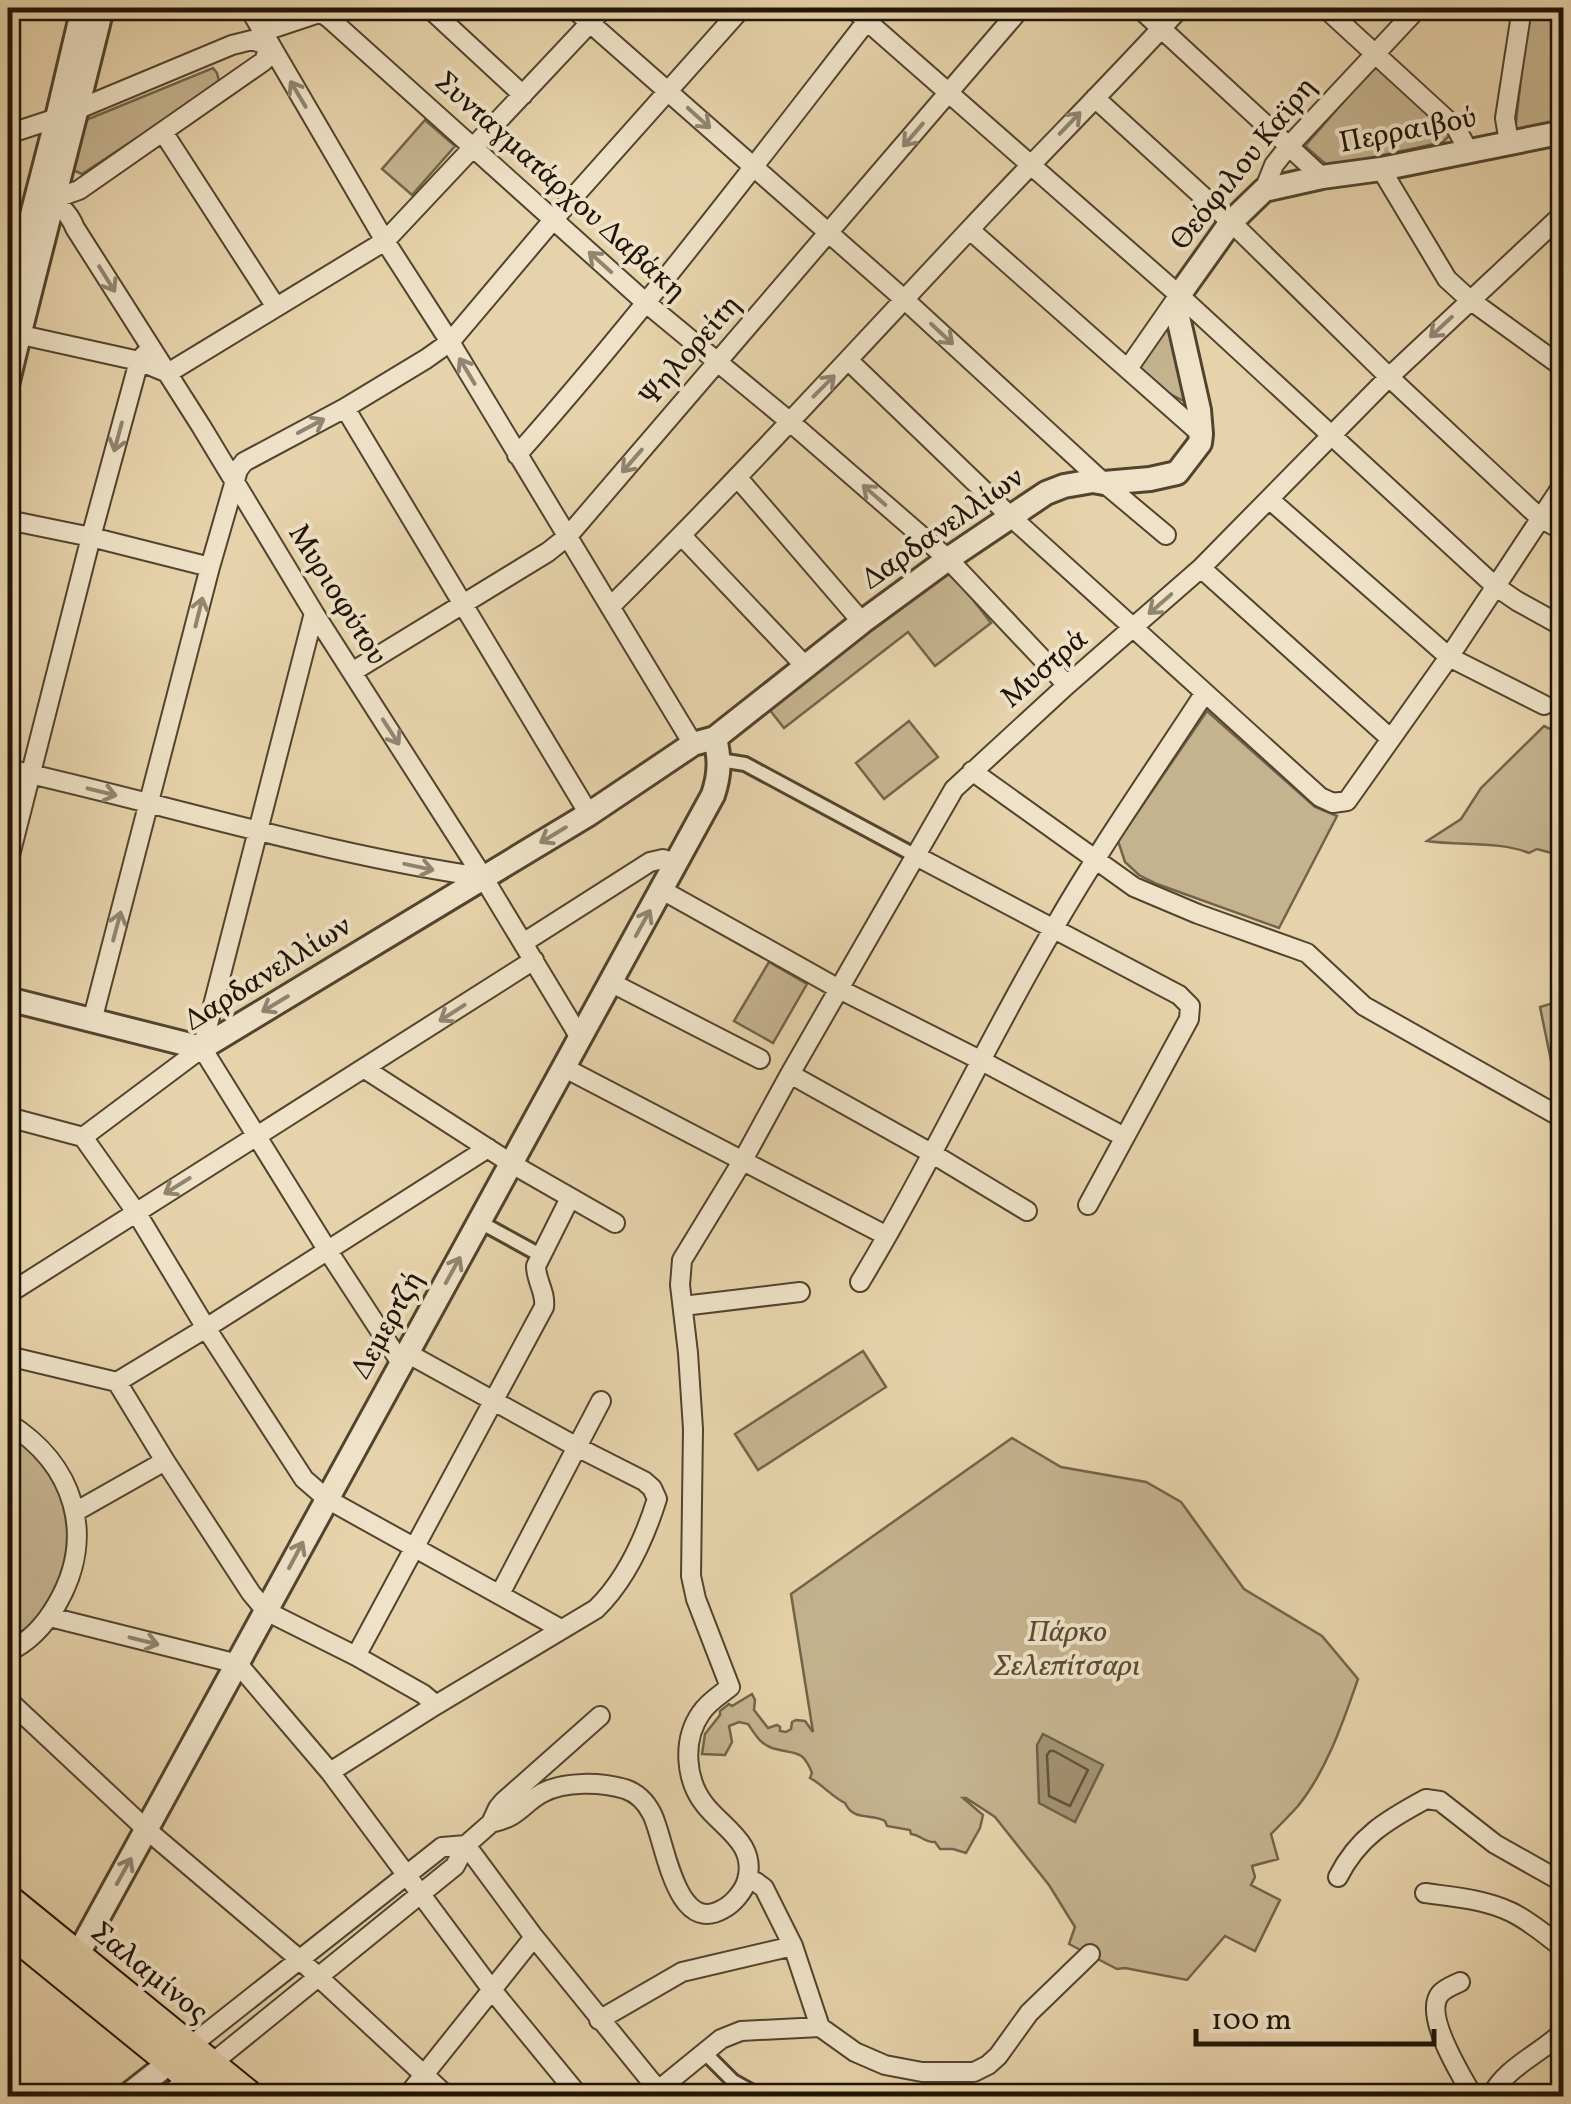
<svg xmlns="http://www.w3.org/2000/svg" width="1571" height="2104" viewBox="0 0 1571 2104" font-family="Vollkorn,serif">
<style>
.green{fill:#c5b38f;stroke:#72644a;stroke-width:2.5}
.water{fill:#a39273;stroke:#6e6047;stroke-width:2.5}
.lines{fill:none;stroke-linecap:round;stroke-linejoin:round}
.shore{stroke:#61533c;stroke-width:2.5}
.pedestrian-casing{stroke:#51442e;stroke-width:18}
.minor-casing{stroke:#51442e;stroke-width:22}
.tertiary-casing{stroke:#51442e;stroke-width:28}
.primary-casing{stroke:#1f1405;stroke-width:32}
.pedestrian{stroke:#efe2c8;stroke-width:12}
.minor{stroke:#efe2c8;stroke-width:18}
.tertiary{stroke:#efe2c8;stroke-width:22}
.primary{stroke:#e7d3ab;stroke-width:28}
.oneway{stroke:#918570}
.labels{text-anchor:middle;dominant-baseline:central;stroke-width:8;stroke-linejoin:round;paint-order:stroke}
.street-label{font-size:30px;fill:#1f1405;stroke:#efe2c8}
.park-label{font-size:30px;font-style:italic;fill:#594c35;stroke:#efe2c8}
</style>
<rect width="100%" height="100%" fill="#e7d3ab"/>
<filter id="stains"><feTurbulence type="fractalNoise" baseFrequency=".002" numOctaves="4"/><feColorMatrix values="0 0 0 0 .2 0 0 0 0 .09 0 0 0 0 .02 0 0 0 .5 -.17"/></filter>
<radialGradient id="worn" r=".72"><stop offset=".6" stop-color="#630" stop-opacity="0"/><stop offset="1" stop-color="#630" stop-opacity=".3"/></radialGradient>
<!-- green -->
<path class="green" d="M1529,8H1563V120L1515,131Z
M1379,61L1453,132L1443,142L1329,167L1305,146Z
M213,68L217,73L219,81L214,87L82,174L73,170L86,120Z
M425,120L455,146L412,195L382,169Z
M1169,329L1190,394L1184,401L1158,388L1136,367L1162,331Z
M943,569L964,588L991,623L935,666L908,632L784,728L765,704Z
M1207,711L1315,807L1337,816L1279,928L1157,884L1139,875L1125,862L1118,841Z
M909,721L938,757L884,799L856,763Z
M1544,726L1563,735V856L1537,849L1529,853C1500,841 1460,846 1427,841L1461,819L1481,788Z
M769,962L807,984L773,1043L734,1021Z
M1563,1000V1119L1540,1007Z
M863,1351L886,1387L758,1470L735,1434Z
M8,1432C16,1438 26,1443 33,1450C79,1493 82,1572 38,1618C30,1627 17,1634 8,1642Z
M1012,1438L1061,1467L1146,1482L1181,1502L1244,1589L1322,1636L1358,1679C1343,1722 1327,1770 1298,1806C1289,1816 1280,1825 1271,1834L1278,1859L1252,1866L1255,1877L1251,1885L1280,1900L1255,1951L1225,1936L1187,1980L1125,1968L1117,1969L1069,1944L1075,1927L1049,1885L995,1817L966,1798H963L983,1815L980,1828L966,1853L953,1849H940L935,1842C925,1843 921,1835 911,1834L910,1830L887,1826L885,1821C871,1813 854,1822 845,1803C831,1796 823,1785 810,1778L812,1773C802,1747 793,1755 772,1748C760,1744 755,1734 748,1724L739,1722L729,1726L732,1742L725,1755L702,1754L705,1734L720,1715V1711L729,1704L732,1706L752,1694L755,1700L754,1710L768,1728L777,1725L780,1727V1731L786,1732L791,1729L792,1722L796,1720L805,1721L813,1732L791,1594Z"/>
<!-- water -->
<path class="water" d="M1043,1734L1103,1765L1075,1822L1039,1803L1037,1745Z"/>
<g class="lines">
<!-- shore -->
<path class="shore" d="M1050,1751H1054L1088,1770L1070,1806L1049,1796L1047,1755Z"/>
<defs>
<path id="pedestrian" d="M720,760L745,764L916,856
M480,1222L540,1255
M8,2030L12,2024
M705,2053L733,2081L760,2096"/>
<path id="minor" d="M249,8L385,241L450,342L693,744
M429,8L523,95
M573,8L905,300L1104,483L1166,535
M852,8L1179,295L1495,586L1517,601L1564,627
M1139,8L1322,177
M1325,8L1456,128L1468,150
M262,32L316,14H323L330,19L645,302L789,421L948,559L1067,685
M1095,98L1231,222L1389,377L1540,518L1564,531
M163,132L276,307
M8,134L57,118L232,45L252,40L269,46
M1509,143L1505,118L1522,8
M1381,169L1447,279L1470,300L1564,368
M1264,190L1274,165L1289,146L1418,8
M42,198C58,202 69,213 75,228L201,426L314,613L483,877L579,1036
M51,200L79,190L264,61L269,46
M970,230L1201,434
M8,332L139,361L168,373L385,241L604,8
M849,361L1010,516L1320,797L1333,803L1347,801L1449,657L1564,483
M1129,367L1179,295
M345,408L589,814
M517,455C644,312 760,158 877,8
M737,477L862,622
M1269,499L1449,657L1544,705
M8,520L91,537L210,567
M682,536L806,667
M1201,568L1391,739
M610,607C734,484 852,355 971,228C1040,154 1113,82 1180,8
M352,672L548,552L568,536L1021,8
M8,769C166,804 322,854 483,877
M972,771L1134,887L1198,914L1307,953L1364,1006L1564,1119
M916,856L1179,995L1190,1006L1189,1019L1088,1205
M8,863L91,537L139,361L144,355
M662,890L839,989L980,1060L1115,1132
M523,943L650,862L663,859L676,864
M610,982L760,1059
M92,1021L210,567L238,470L244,462L345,408L426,359L450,342L553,220L742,8
M202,1048L314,613
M202,1048L328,1251L401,1363
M563,1067L887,1236
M365,1069L512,1164L615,1223
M790,1074L933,1154L1027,1211
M8,1117L83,1137
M83,1137L136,1212L206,1328L304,1479L327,1499L561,1629
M83,1137L202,1048
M860,1282C930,1166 986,1043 1055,926C1101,846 1154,771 1204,694
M8,1294L534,960
M683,1306L800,1292
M8,1356L117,1382
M117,1382L165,1461L251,1593L266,1611L356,1656L423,1694L436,1705
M117,1382L206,1328L488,1148
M8,1423C74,1464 97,1535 57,1604C45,1625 29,1642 8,1652
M75,1512L165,1461
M500,1594L601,1401
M50,1617L238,1664L330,1772L492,1990L579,2096
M356,1656L544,1307C546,1292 536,1281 536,1266L570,1198
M8,1700L147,1830L299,1959L447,2096
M330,1772L436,1705L596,1609C625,1581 645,1537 657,1499L652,1488L644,1481L577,1447L407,1353
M491,1823C519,1817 521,1805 542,1793C565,1781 601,1782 625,1789C637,1793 646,1802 652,1814C665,1839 675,1937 723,1909C733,1904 744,1891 747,1880C757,1844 723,1828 705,1805C685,1780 682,1740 701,1713C708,1702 720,1695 730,1687L696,1599L691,1576L693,1429L688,1353L680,1285L682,1260L743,1160L790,1074L954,789L1067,685L1201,568L1389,377L1564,213
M466,1845L534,1937L663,2096
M1338,1877C1358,1837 1387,1820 1426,1799L1440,1801L1495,1844L1564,1883
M747,1880L756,1882L764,1888L793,1946L820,2027
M1425,1893C1454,1897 1484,1899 1511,1912C1530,1921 1547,1936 1564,1949
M1460,1982C1454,1985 1445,1988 1440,1994C1423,2015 1462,2077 1473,2096
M599,2020L682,1972L793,1946
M189,2047L442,1847L466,1845
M211,2064L455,1866L466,1845L491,1823L498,1808L503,1802L600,1716
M407,2096L534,1937
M651,2096L721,2039L741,2031L820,2027L855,2052L885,2065L922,2072H974L988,2065L998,2056L1029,2013L1090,1954
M1491,2096C1506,2067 1540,2054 1564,2031"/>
<path id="tertiary" d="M8,308L57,118L83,8
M8,381C38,256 72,132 102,8
M8,999L202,1048L589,814L693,744L715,738L862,622L948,559L1046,493L1064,486L1093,481L1104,483L1150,479L1177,473L1200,443L1201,434L1199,410L1178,317L1179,295L1231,222L1264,190L1322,177L1381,169L1564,132
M77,1956L713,795C720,774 720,759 715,738
M127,2096L183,2052
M170,2096L203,2071"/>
<path id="primary" d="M8,1899L250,2096
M8,1930L212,2096"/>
</defs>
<!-- pedestrian casing -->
<use href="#pedestrian" class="pedestrian-casing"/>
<!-- minor casing -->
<use href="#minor" class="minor-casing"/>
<!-- tertiary casing -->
<use href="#tertiary" class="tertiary-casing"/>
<!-- primary casing -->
<use href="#primary" class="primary-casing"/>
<!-- pedestrian -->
<use href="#pedestrian" class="pedestrian"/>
<!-- minor -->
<use href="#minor" class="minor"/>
<!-- tertiary -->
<use href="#tertiary" class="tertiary"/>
<!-- primary -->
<use href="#primary" class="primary"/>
</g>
<!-- one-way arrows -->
<defs><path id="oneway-shaft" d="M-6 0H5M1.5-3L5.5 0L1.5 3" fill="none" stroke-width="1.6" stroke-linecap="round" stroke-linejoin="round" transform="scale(2.5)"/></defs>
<g class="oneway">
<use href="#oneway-shaft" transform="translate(298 94) rotate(-121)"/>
<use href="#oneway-shaft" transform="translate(699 118) rotate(42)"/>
<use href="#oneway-shaft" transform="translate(1070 123) rotate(-46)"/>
<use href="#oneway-shaft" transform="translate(913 135) rotate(131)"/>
<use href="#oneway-shaft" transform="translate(600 262) rotate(-138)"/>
<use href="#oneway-shaft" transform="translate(107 279) rotate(58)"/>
<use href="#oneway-shaft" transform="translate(1441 327) rotate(137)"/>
<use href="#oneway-shaft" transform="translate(942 334) rotate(43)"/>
<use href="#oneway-shaft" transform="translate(467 371) rotate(-121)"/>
<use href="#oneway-shaft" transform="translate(824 386) rotate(-45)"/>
<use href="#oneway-shaft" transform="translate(311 426) rotate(-28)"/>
<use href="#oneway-shaft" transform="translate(118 437) rotate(105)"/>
<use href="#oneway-shaft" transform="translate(632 461) rotate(131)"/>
<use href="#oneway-shaft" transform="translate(874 495) rotate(-139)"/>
<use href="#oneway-shaft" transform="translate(1160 604) rotate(139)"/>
<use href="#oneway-shaft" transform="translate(199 612) rotate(-76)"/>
<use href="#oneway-shaft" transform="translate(391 732) rotate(57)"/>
<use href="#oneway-shaft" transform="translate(102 792) rotate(14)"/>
<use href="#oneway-shaft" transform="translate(553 835) rotate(149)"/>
<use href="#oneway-shaft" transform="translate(419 867) rotate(12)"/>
<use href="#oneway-shaft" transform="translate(643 923) rotate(-61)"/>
<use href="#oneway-shaft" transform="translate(117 926) rotate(-75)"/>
<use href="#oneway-shaft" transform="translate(275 1004) rotate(149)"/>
<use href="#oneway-shaft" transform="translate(452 1013) rotate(147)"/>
<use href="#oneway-shaft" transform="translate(177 1186) rotate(148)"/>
<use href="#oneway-shaft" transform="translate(453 1270) rotate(-61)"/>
<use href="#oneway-shaft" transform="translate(296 1555) rotate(-62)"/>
<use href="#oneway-shaft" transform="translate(144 1641) rotate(14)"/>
<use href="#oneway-shaft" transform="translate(124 1871) rotate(-61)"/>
</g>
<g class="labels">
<!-- street labels -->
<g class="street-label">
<text transform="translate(1408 131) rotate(-11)">Περραιβού</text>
<text transform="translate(1244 164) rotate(-51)">Θεόφιλου Καϊρη</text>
<text transform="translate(560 187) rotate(42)">Συνταγματάρχου Δαβάκη</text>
<text transform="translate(691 351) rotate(-49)">Ψηλορείτη</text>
<text transform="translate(943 529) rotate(-35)">Δαρδανελλίων</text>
<text transform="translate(337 595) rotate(58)">Μυριοφύτου</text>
<text transform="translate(1045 669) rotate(-41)">Μυστρά</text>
<text transform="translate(268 974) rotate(-32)">Δαρδανελλίων</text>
<text transform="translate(388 1325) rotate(-61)">Δεμερτζή</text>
<text transform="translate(149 1973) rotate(39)">Σαλαμίνος</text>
</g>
<!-- park labels -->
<g class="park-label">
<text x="1067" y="1633">Πάρκο<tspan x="1067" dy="34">Σελεπίτσαρι</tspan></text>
</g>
</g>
<!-- margin -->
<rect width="1571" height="2104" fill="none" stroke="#e7d3ab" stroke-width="40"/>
<rect x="10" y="10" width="1551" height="2084" fill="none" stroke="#1f1405" stroke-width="5"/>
<rect x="20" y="20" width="1531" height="2064" fill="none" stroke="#1f1405" stroke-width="2.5"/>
<!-- scale -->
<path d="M1196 2029v15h238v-15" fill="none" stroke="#1f1405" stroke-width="5"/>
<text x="1211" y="2029" font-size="30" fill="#1f1405" stroke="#efe2c8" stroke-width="8" paint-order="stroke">100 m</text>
<rect width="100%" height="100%" filter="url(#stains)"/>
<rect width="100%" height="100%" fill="url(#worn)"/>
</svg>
